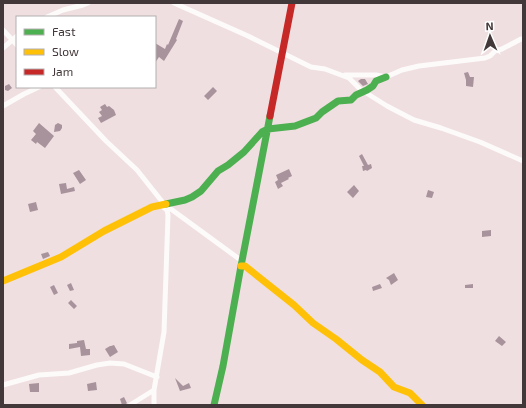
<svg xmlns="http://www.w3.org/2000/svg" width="526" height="408" viewBox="0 0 526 408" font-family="'Exo 2',sans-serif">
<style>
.building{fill:#a8939c}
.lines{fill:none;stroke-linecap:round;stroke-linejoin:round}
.street{stroke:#fdfafa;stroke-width:5}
.fast{stroke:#4caf50;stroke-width:7}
.slow{stroke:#ffc107;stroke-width:7}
.jam{stroke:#c62828;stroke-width:7}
</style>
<rect width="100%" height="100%" fill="#efdfe1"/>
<!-- building -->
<path class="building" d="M179,19L183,21L176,39L177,40L164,61L159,57L155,63V43L165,49L167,44L168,45Z
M468,72L470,77H474L473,87L466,86V80L464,73Z
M361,79H365L368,84L363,86L358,81Z
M9,84L12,88L8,91L5,90V86Z
M213,87L217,91L208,100L204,96Z
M105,104L107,107L109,106L114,110L116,115L101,123L98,118L102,116L99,112L102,110L100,107Z
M39,123L54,136L45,148L37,142L36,144L31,140L36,134L33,131Z
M58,123L62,125V128L60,131L54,132L55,125Z
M362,154L368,165L371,164L372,168L367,171L366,170L363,171L362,166H364L359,156Z
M289,169L292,176L288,178L289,179L281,183L283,186L278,189L275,182L278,180L276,175Z
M79,170L86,180L80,184L73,173Z
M66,183L67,189L74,187L75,191L61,194L59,184Z
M354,185L359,191L353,198L347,192Z
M428,190L434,192L432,198L426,197Z
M36,202L38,210L30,212L28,204Z
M491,230V236L482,237V231Z
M48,252L50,256L43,259L41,254Z
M394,273L398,280L391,285L389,280L386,278Z
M71,283L74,290L70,291L67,285Z
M380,284L382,288L373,291L372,287Z
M473,284V288H465V285Z
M54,285L58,293L54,295L50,287Z
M71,300L77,306L74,309L68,303Z
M499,336L506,342L502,346L495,341Z
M84,340L86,349H90V355L81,356L80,347L69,349V344L77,343V341Z
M114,345L118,352L110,357L105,349L110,346H111Z
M175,378L183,386L189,383L191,388L180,391Z
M96,382L97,390L88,391L87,384Z
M39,383V392H30L29,384Z
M124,397L127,403L126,404L122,405L120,399Z"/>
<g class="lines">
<!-- street -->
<path class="street" d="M174,3L248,36L311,67L325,69L349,78L360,89L387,106L414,120L441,128L480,142L523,161
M47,17L63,10L83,5L88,3
M3,30L17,45
M3,48L17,36
M345,75H376L386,77L402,70L419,66L485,58L490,56L495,51L502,49L521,39H523
M55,87L106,141L137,170L164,204L242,261
M3,106L24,94L39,87
M3,385L39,375L69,373L97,365L110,363L124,364L157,377
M130,405L154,390
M154,405V390L164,332L168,215L167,210L163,207"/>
<!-- fast -->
<path class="fast" d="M166,204L185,200L192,197L201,191L218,171L228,165L244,152L262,132L268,129L295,126L316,118L322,112L338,101L351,100L356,95L367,90L373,86L376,81L386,77
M214,405L223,366L241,266L270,116"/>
<!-- slow -->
<path class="slow" d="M241,266H245L294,305L313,323L336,339L362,360L380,372L394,387L410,393L422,405
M3,281L61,257L104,231L152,207L166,204"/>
<!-- jam -->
<path class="jam" d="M270,116L292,3"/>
</g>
<!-- border -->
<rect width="526" height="408" fill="none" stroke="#433839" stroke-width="8"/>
<!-- legend -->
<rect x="16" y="16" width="140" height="72" fill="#ffffff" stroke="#b4afb0"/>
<rect x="24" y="29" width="20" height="6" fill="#4caf50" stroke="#b4afb0"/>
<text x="52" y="36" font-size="12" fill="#433839">Fast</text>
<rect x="24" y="49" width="20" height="6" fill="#ffc107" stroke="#b4afb0"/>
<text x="52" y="56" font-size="12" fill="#433839">Slow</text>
<rect x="24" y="69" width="20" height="6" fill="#c62828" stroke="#b4afb0"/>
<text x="52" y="76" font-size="12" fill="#433839">Jam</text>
<!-- north arrow -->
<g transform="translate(490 36) rotate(358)" stroke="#ffffff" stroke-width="3" paint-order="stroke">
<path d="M0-3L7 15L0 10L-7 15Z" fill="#433839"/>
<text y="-6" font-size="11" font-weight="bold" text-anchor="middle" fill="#433839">N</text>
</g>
</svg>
